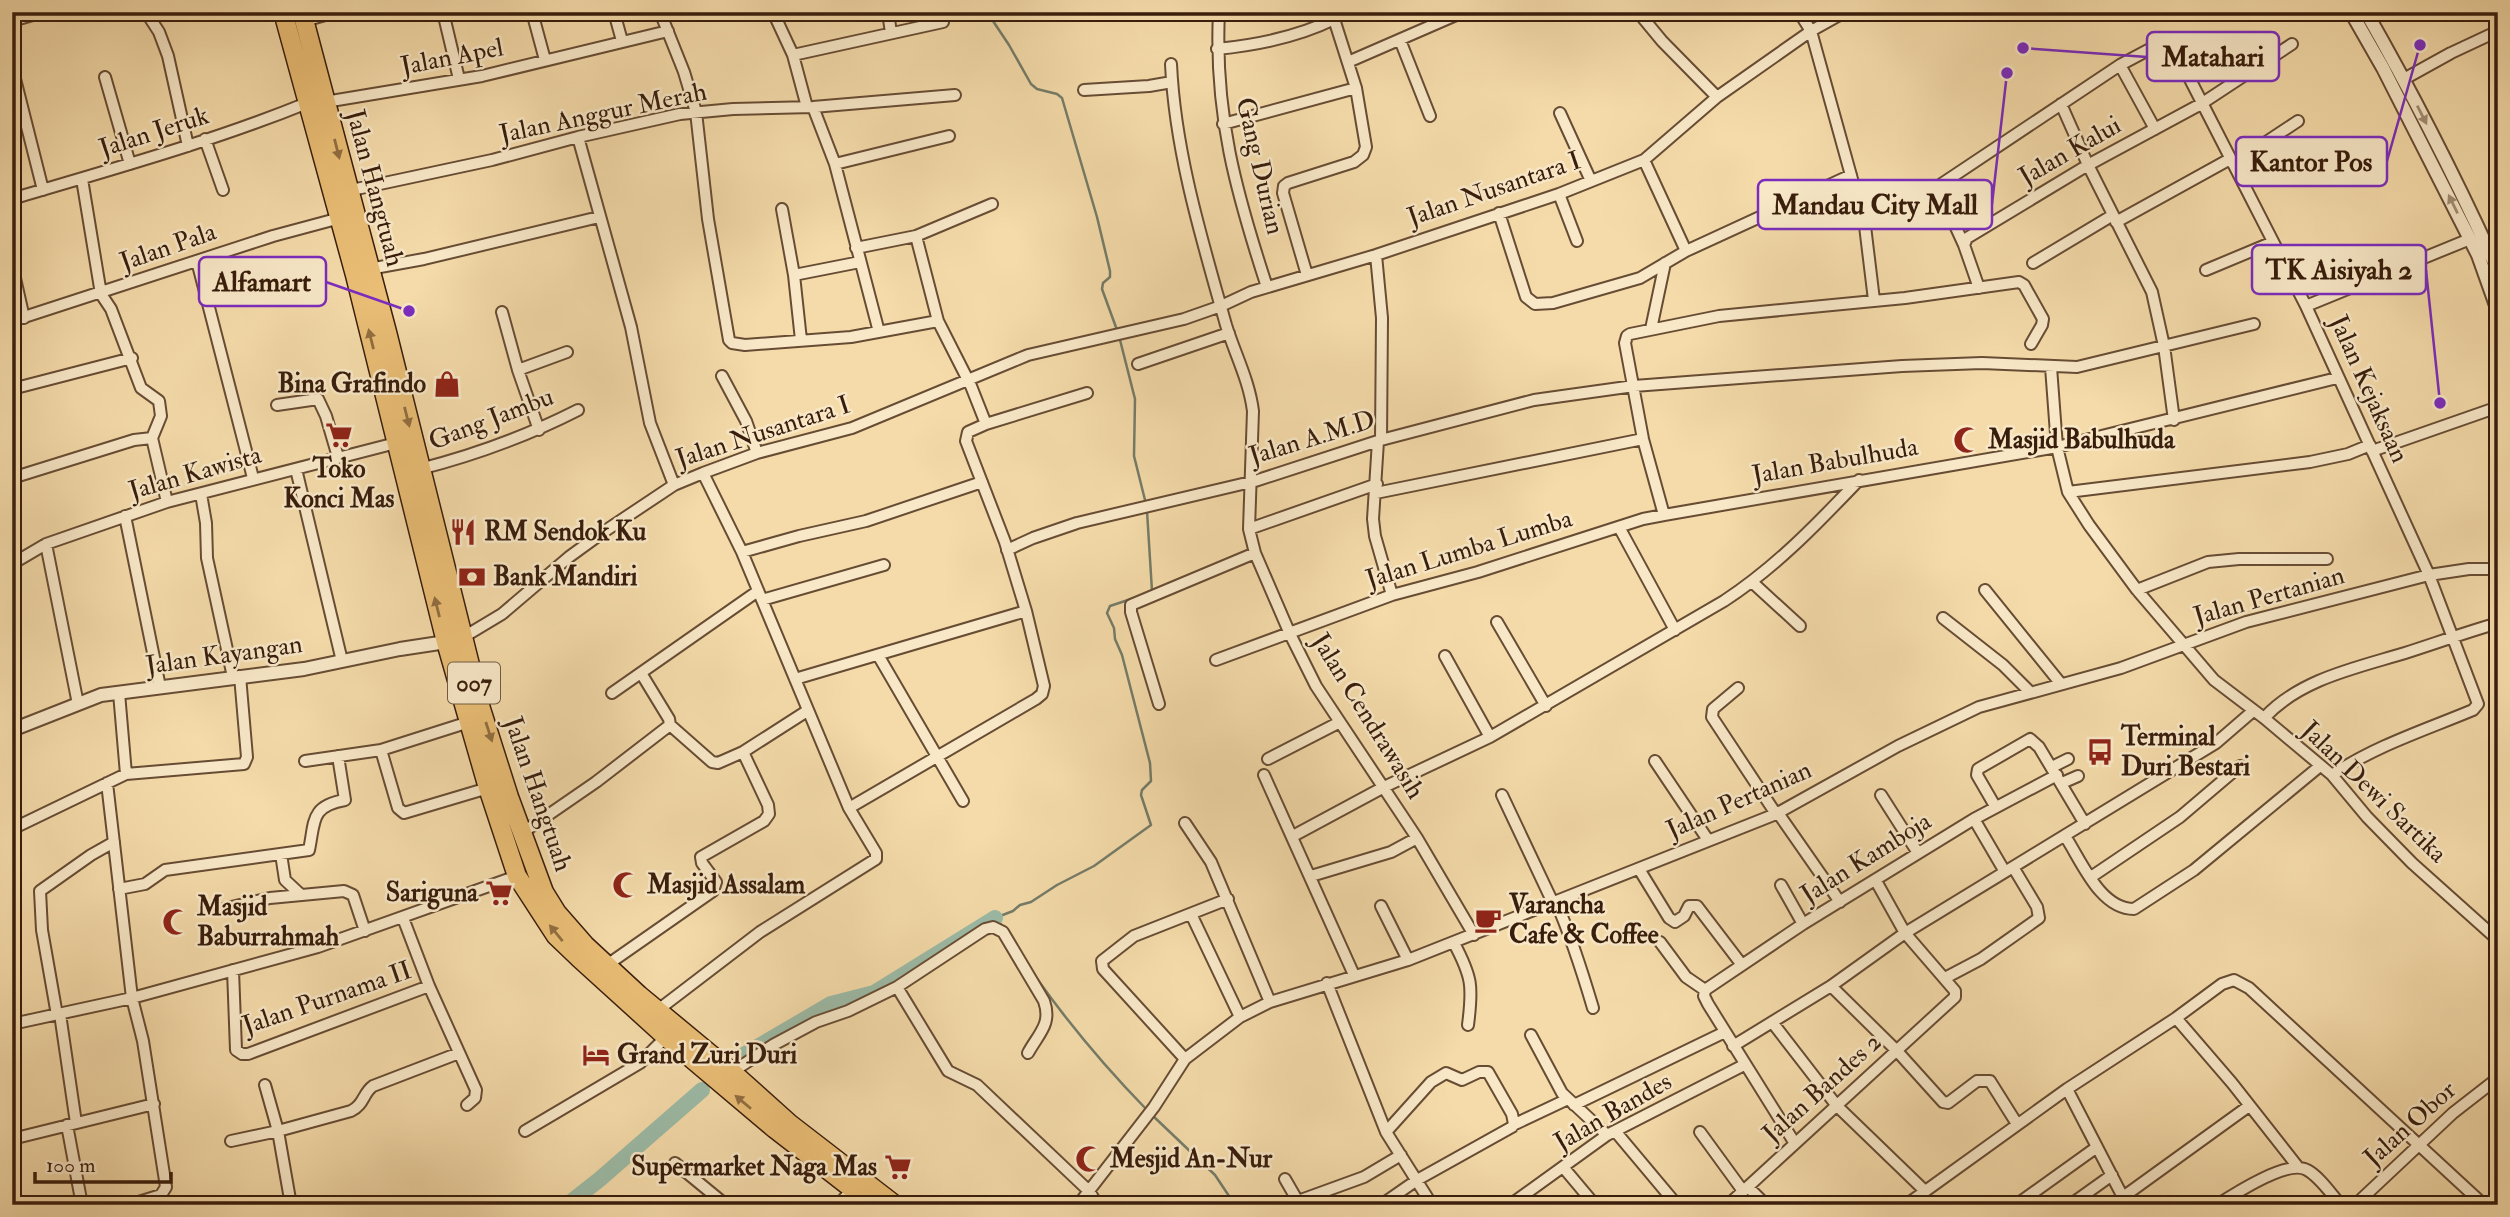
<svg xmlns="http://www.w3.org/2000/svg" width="2510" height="1217" viewBox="0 0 2510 1217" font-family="'IM FELL Double Pica',serif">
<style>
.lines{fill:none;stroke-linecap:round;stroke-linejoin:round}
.stream{stroke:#747c69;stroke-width:2.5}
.river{stroke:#9cbba7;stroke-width:16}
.minor-casing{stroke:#674c34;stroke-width:14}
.tertiary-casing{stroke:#674c34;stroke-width:16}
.trunk-casing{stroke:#381d0c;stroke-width:21}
.minor{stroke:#f8e8c8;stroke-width:10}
.tertiary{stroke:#f8e8c8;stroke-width:12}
.trunk{stroke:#eabe75;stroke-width:18}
.oneway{fill:#a28d73}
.oneway2{fill:#916e40}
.labels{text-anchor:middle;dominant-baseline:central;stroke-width:5;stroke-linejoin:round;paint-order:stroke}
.shield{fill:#f8e8c8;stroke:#725a44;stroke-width:2}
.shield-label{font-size:24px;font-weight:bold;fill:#381d0c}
.street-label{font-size:26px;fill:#381d0c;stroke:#f8e8c8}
.poi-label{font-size:26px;font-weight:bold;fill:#381d0c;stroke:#f8e8c8;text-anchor:start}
.leader{fill:none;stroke:#7b2cbf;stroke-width:2.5}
.callout-dot{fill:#7b2cbf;stroke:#f8e8c8;stroke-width:2.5}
.callout{fill:#f8e8c8;stroke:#7b2cbf;stroke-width:2.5}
.callout-label{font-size:28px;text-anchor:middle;font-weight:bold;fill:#381d0c}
</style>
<rect width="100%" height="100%" fill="#f5dbaa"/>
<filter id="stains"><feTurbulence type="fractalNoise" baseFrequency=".00286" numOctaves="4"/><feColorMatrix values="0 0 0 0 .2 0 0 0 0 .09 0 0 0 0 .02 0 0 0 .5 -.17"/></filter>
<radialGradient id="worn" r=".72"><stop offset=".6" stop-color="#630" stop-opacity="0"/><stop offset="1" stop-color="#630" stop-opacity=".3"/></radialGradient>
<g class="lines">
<!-- stream -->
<path class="stream" d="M987,12L1009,45L1031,84L1037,89L1057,94L1062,98L1097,217L1110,271V277L1103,283L1102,289L1117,330
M1119,336L1135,399L1134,456L1146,504
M1147,511L1152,591
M1005,929L995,918L1013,911L1020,905L1031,902L1057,885L1094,866L1151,825L1141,795L1142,790L1151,781L1150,763L1122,655L1115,639L1114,628L1107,613L1110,606L1143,595
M1035,976C1069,1024 1106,1068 1147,1110
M1152,1115L1215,1175L1235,1205"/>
<!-- river -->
<path class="river" d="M742,1056L831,1004L874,993L995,918
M567,1205L600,1179L702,1090"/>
<defs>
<path id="minor" d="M146,12L159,32L168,56L188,146
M443,12L459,79
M532,12L545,60
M614,12L622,41
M660,12L684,72L696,112L708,219L729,340L732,343L745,345L851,337L938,321
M773,12L793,55L807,107
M888,12L891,33
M1219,12C1214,114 1236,192 1267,287
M1638,12L1662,41L1717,97
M1799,12L1811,31L1865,226L1874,300
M12,21L43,12
M304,21L336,12
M1400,40L1430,116
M1217,49C1257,45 1298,37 1334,19L1332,14
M793,55L943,22
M1348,62L1463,12
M1171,64C1175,152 1202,240 1226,325C1235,354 1249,380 1253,411L1249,529L1255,553L1290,634L1316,686L1417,838L1474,935
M2120,65L2155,129
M13,71L43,190
M105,77L130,164
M2404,79L2451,53L2498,31
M1084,90L1149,86L1172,82
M325,102L482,76L668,31
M2061,104L2088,165L2152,292L2164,346L2174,420
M813,107L835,164L879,332
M1560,113L1591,181
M1223,124L1356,88
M578,137L631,327L650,423L674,485
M205,139L223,190
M1644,160L1686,251L1851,175
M835,164L949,136
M2233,164L2298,121
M82,179L101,294L111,309L141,388L159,401L161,416L152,438L167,502
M1937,186L1964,245
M347,191L492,160L578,137L680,114L733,109L813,107L955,95
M1559,194L1577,241
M12,199C112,169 211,142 307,103
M782,209L794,275L801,340
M1499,213L1526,297L1535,304L1553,303L1640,278L1686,251
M2116,222L2230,159
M1865,226L1937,187L2120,65L2165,41L2173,46L2306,306
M916,236L992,204
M1376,255L1382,318L1381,440
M197,261L253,478
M2033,263L2113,215
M12,265L24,318
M369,269L424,259L599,217
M2206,270L2273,242
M794,275L860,262
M1307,275L1283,193L1284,186L1288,183L1354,162L1363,155L1366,147L1356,88L1334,19
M1979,288L1964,245L1967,238L2088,165L2201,104L2292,44
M502,312L518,370L539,430
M12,321L273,236L340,218
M1651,329L1665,263
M2031,344L2042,325L2043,319L2024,285L2019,282L1905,298L1719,316L1630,334L1627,336L1625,343L1643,439L1664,515L2057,447L2337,378
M1138,364L1229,333
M2051,367L2057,447L2068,492L2089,525L2137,590L2214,680L2264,718L2332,775L2367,817L2412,863L2498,940
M518,370L567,352
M722,376L746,421L757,453
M12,389L132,358
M277,405L318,399L326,416L338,457
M986,424L1087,393
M1378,441L1373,519L1375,536L1392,595
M2372,451L2498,407
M296,469L342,661
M420,469C475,455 527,436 578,410
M12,478L134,440L152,438
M2068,492L2310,462L2348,454L2370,445
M1376,493L1643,439
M201,494L206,523L207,558L233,677
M125,516L160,687
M1619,527L1675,630
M1249,529L1377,484
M46,544L78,704
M1007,550L1033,538L1077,523L1255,481L1381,440L1534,400L1634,386L1902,366L1982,363L2077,367L2254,324
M742,552L799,536L866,521L982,482
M12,564L46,544L167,502L396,443
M1752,582L1800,626
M1985,590L2061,684
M2137,590L2208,562L2239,559H2327
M762,600L884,565
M1943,618L2003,665L2030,692
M1497,622L1546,706
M462,638L502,614L569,557L602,533L674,485L703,473L757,453L852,428L1028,355L1184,319L1221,306L1251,292L1376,255L1559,194L1644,160L1717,97L1811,31L1845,12
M878,655L963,801
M1445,656L1490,737
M1216,660L1392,595L1478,572L1643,519L1664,515
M795,679L1026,611
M1738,688L1713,709L1712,717L1776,814
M119,693L126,774
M612,693L758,591
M1159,704L1131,612V605L1255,553
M2264,718C2300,679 2356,668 2405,653C2436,643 2467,632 2498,623
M670,725L712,762L718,763L743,752
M381,750L398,808L404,813L488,788
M1268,759L1340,722
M305,761L381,750L469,722
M1655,761L1708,840
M2052,767L2068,759
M1264,775L1354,975
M2332,775C2375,746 2425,730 2473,710L2478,704L2429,575L2306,306L2470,239
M107,783L132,998L143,1041L166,1187L161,1195L129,1205
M2062,783L2078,776
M1502,795L1553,903
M1881,795L1918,853
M1995,806L1977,775L1978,769L2030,739L2039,747L2085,824
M849,808L1036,699L1042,694L1044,686L1026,611L1005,542L966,441L968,432L986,424L971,386L938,321L916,236L856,248
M1778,813L1840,902
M1974,819L2005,872
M1185,823L1211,862L1270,1002
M12,829L126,774L244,764L247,757L240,676
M522,833L596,782L670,725L669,719L641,673
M1293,836L1384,787L1490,737L1724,601C1776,567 1817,524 1859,480
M2065,836C2082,862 2100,909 2134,909L2194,870L2320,766
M281,854L285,880L300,894
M1639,869L1669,918L1675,922L1684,916L1689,906H1697L1742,965
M1311,876L1391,852L1417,838
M2091,877L2180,817L2240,766
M1781,885L1803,924
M119,889L145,884L165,870L309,850C315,822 310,806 345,800L338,756
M1556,902C1571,936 1582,971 1593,1008
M1381,906L1408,960
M223,909L270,898L344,891L353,895L365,931
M1191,914L1240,1017
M403,918L429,986L476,1090L475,1098L467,1105
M1660,942L1686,977L1705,990
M1454,943C1472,977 1473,986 1468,1025
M607,965L713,891L716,882L702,863L701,857L764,821L769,814L768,805L743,752L807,711
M233,970L236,1050L242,1054H248L429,986
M1945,978L1981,959L2039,918L2037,907L2013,867
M1327,983L1386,1132L1432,1205
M1831,986L1897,1051L1943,1102L1948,1103L1977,1081H1990L2017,1124
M897,987L948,1071L977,1085L1090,1192L1097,1205
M1705,990L1803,924L1974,819L2057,775
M1705,990L1704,996L1708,1004L1794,1142
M658,1010L760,932L876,859V853L849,808L742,552L703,473
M60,1014L76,1123
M57,1015L42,930L40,891L91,855L114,842
M2176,1018L2232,1083L2298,1167
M1772,1022L1837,1106L1925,1191
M12,1024L132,998L318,947L517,876
M1531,1035L1562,1093L1607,1135
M1733,1046L1831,986L1905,933L2216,743L2253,711
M1185,1059L1103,969L1102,961L1134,936L1228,899
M732,1072L773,1045L816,1022L848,1011L897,987L985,929L993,927L1003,932L1044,1001C1052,1024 1039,1033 1028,1053
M2067,1089L2127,1205
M1574,1105L1725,1032
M67,1125L82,1205
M1513,1125L1568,1099
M525,1131L640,1063L666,1037
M1615,1131L1677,1205
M1700,1132L1743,1191
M12,1139L154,1104
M231,1141L278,1131L265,1085
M675,1163L726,1205
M1563,1167L1595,1205
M1285,1179L1300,1205
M1748,1187L1766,1205
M2123,1197L2249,1106
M1298,1201L1364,1177L1401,1155
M1013,1203L1014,1205
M291,1205L278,1131L351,1111C364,1105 363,1093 373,1086L459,1053
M838,1205L852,1190
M1078,1205L1154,1107L1185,1059L1240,1017L1270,1002L1408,960L1776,814L1898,746L1979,707L2121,668L2246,622L2429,575L2469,569H2498
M1381,1205L1417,1180L1512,1127L1514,1124L1512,1114L1488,1072H1479L1462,1080L1446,1073L1431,1082L1386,1132
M1510,1205L1607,1135L1744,1065
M1728,1205L1955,997V991L1905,933L1876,881
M1906,1205L2067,1089L2176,1018L2222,984L2234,980L2249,988L2484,1205
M2016,1205L2097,1147
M2070,1205L2112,1175
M2217,1205C2234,1194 2288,1159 2307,1170C2320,1177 2331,1194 2341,1205
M2355,1205L2453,1113L2498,1078"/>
<path id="tertiary" d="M2351,12L2383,68L2478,255L2498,311
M2366,12C2414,96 2458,183 2498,271
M12,730L101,695L304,669L400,649L446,642"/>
<path id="trunk" d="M283,12L355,275L446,642L488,788L517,876L556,936L579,958L666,1037L775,1129L873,1205
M302,12L387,332L481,709L509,797L544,892L557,913L585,945L639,995L732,1072L790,1124L895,1205"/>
</defs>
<!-- minor casing -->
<use href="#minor" class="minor-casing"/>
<!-- tertiary casing -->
<use href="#tertiary" class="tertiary-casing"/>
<!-- trunk casing -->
<use href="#trunk" class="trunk-casing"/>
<!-- minor -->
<use href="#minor" class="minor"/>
<!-- tertiary -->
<use href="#tertiary" class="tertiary"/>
<!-- trunk -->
<use href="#trunk" class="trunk"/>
</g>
<!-- one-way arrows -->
<defs><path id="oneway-solid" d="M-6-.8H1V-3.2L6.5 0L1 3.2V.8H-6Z" transform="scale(1.75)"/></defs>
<g class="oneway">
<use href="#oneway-solid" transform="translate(2422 115) rotate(63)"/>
<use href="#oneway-solid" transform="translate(2453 204) rotate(-116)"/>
</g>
<g class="oneway2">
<use href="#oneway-solid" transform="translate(337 149) rotate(76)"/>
<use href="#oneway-solid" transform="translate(371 339) rotate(-104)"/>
<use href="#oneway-solid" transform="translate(407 417) rotate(76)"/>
<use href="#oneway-solid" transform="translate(437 607) rotate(-104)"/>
<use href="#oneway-solid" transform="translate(489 732) rotate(72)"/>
<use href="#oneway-solid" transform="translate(556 933) rotate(-129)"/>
<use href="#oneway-solid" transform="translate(743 1102) rotate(-140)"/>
</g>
<!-- icons -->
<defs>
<symbol id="shop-bare" viewBox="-9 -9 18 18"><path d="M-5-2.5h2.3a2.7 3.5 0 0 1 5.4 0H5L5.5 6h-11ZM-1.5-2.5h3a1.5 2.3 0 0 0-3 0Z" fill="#8f2418" stroke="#f8e8c8" stroke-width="2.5" paint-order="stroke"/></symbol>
<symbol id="supermarket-bare" viewBox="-9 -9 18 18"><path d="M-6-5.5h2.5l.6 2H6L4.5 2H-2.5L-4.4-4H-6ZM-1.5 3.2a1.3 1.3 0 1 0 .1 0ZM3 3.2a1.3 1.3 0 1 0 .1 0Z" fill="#8f2418" stroke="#f8e8c8" stroke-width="2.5" paint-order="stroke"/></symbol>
<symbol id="mosque-bare" viewBox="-9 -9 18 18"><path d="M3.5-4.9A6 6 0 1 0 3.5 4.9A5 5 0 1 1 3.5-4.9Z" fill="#8f2418" stroke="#f8e8c8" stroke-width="2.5" paint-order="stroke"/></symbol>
<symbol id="restaurant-bare" viewBox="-9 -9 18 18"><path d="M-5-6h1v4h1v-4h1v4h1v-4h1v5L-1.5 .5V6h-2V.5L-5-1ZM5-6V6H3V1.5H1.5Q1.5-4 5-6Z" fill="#8f2418" stroke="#f8e8c8" stroke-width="2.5" paint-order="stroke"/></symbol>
<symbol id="bank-bare" viewBox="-9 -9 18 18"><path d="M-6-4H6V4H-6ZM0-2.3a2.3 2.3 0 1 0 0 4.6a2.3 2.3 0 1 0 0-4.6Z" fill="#8f2418" stroke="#f8e8c8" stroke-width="2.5" paint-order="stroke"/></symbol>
<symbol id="bus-bare" viewBox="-9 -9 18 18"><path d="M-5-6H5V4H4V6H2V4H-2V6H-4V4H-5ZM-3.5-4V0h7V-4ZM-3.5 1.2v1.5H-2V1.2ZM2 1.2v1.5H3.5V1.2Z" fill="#8f2418" stroke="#f8e8c8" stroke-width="2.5" paint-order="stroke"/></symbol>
<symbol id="cafe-bare" viewBox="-9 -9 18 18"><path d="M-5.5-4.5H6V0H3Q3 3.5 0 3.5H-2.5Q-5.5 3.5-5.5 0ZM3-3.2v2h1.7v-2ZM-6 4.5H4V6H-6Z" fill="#8f2418" stroke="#f8e8c8" stroke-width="2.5" paint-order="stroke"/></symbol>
<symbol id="hotel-bare" viewBox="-9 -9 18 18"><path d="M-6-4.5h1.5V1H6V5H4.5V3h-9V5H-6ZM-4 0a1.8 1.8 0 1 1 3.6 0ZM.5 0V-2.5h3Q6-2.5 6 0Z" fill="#8f2418" stroke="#f8e8c8" stroke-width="2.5" paint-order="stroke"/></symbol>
</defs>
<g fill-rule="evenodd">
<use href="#shop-bare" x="428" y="365" width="38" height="38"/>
<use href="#supermarket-bare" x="320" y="416" width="38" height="38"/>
<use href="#mosque-bare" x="1948" y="421" width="38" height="38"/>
<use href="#restaurant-bare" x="444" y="513" width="38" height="38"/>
<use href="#bank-bare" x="453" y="558" width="38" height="38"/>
<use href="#bus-bare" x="2081" y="733" width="38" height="38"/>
<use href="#mosque-bare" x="607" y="866" width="38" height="38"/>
<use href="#supermarket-bare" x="480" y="874" width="38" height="38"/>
<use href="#cafe-bare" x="1469" y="901" width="38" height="38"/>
<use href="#mosque-bare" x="157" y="903" width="38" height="38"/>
<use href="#hotel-bare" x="577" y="1036" width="38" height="38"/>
<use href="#mosque-bare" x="1070" y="1140" width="38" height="38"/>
<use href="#supermarket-bare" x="879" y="1148" width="38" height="38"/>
</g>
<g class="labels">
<!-- shield labels -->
<rect class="shield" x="448" y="662.5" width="52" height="41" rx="5"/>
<g class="shield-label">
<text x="474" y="683">007</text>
</g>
<!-- street labels -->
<g class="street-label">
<text transform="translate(452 57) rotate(-11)">Jalan Apel</text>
<text transform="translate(603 113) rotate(-12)">Jalan Anggur Merah</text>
<text transform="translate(154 132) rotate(-18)">Jalan Jeruk</text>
<text transform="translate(2070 151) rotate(-30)">Jalan Kalui</text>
<text transform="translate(1260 166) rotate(77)">Gang Durian</text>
<text transform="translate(375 188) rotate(75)">Jalan Hangtuah</text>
<text transform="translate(1494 189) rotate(-19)">Jalan Nusantara I</text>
<text transform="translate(168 247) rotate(-19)">Jalan Pala</text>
<text transform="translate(2369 389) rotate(66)">Jalan Kejaksaan</text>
<text transform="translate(491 419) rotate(-21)">Gang Jambu</text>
<text transform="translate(763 432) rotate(-18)">Jalan Nusantara I</text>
<text transform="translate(1312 438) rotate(-17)">Jalan A.M.D</text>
<text transform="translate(1835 461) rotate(-10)">Jalan Babulhuda</text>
<text transform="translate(195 473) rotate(-16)">Jalan Kawista</text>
<text transform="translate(1469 549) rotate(-17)">Jalan Lumba Lumba</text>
<text transform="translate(2269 596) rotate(-16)">Jalan Pertanian</text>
<text transform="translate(224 655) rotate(-8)">Jalan Kayangan</text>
<text transform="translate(1368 716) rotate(58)">Jalan Cendrawasih</text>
<text transform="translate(2374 792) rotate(44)">Jalan Dewi Sartika</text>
<text transform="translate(538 794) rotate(71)">Jalan Hangtuah</text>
<text transform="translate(1739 800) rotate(-24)">Jalan Pertanian</text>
<text transform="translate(1866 858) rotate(-32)">Jalan Kamboja</text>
<text transform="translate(327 998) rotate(-19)">Jalan Purnama II</text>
<text transform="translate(1822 1088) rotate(-42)">Jalan Bandes 2</text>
<text transform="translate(1613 1112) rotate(-30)">Jalan Bandes</text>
<text transform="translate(2410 1124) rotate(-42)">Jalan Obor</text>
</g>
<!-- poi labels -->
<g class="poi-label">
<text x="426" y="384" text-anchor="end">Bina Grafindo</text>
<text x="1988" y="440">Masjid Babulhuda</text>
<text x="339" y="469" text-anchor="middle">Toko<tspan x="339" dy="30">Konci Mas</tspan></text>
<text x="484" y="532">RM Sendok Ku</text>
<text x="493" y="577">Bank Mandiri</text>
<text x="2121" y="737">Terminal<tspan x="2121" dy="30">Duri Bestari</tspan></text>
<text x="647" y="885">Masjid Assalam</text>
<text x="478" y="893" text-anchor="end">Sariguna</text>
<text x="1509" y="905">Varancha<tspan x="1509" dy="30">Cafe &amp; Coffee</tspan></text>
<text x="197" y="907">Masjid<tspan x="197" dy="30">Baburrahmah</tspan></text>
<text x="617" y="1055">Grand Zuri Duri</text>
<text x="1110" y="1159">Mesjid An-Nur</text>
<text x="877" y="1167" text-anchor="end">Supermarket Naga Mas</text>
</g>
</g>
<!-- callouts -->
<path class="leader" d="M2023 48L2147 57M2420 45L2387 161M2007 73L1992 204M2440 403L2426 270M409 311L326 282"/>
<g class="callout-dot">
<circle cx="2023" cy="48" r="7"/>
<circle cx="2420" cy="45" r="7"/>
<circle cx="2007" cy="73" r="7"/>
<circle cx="2440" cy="403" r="7"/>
<circle cx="409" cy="311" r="7"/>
</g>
<g class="callout">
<rect x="2147" y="32" width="132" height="49" rx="7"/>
<rect x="2236" y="137" width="151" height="49" rx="7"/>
<rect x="1758" y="180" width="234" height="49" rx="7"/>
<rect x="2252" y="245" width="174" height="49" rx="7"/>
<rect x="199" y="257" width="127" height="49" rx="7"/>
</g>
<g class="callout-label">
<text x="2213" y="66">Matahari</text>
<text x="2311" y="171">Kantor Pos</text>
<text x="1875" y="214">Mandau City Mall</text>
<text x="2339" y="279">TK Aisiyah 2</text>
<text x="262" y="291">Alfamart</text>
</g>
<!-- margin -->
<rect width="2510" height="1217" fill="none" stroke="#f5dbaa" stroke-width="42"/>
<rect x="14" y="14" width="2482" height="1189" fill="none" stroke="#381d0c" stroke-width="3.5"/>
<rect x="21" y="21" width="2468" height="1175" fill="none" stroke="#381d0c" stroke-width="2"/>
<!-- scale -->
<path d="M35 1172v10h136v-10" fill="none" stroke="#381d0c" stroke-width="3.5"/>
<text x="46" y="1172" font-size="21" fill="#381d0c" stroke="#f8e8c8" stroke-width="5" paint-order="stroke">100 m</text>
<rect width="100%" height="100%" filter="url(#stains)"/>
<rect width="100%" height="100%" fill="url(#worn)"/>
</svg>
